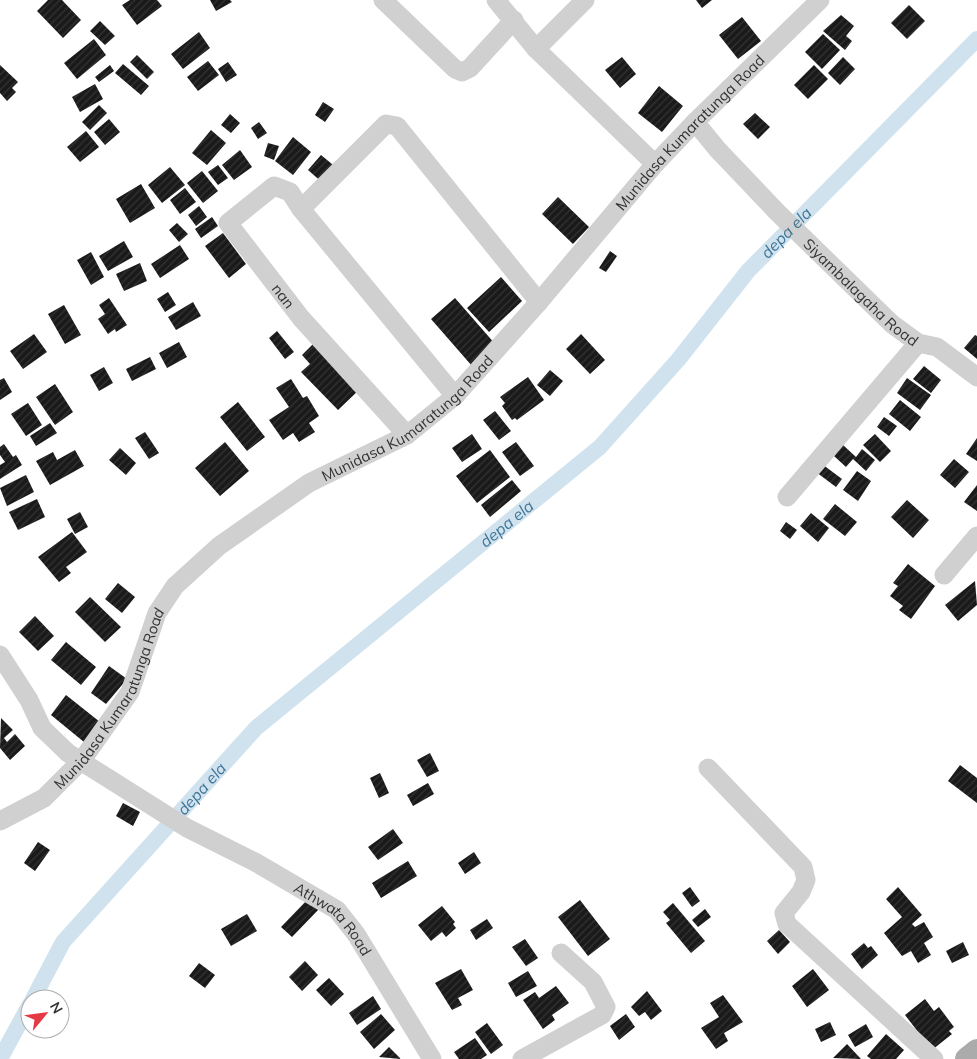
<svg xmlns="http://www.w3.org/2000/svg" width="977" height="1059" viewBox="0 0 977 1059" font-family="Mulish,sans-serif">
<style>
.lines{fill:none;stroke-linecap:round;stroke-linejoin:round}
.canal{stroke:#cfe2ee;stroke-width:16}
.building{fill:url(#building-hatch)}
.minor{stroke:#d0d0d0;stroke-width:19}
.major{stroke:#ababab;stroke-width:24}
.labels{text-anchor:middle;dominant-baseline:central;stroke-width:5;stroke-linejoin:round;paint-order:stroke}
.street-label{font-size:15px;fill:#333;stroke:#fff}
.water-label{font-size:16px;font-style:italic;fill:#3f7597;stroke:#fff}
</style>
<defs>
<pattern id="building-hatch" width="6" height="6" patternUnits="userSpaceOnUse" patternTransform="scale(1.25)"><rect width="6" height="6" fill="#1a1a1a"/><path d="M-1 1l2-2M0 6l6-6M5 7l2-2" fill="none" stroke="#333"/></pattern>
</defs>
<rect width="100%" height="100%" fill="#fff"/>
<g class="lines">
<!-- canal -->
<g class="canal">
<path id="s1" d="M33,999L63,942L256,728L600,447L678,360L748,271L977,39"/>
<path d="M0,1059L30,1004"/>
</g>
</g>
<!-- building -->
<path class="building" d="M48,0H62L81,20L63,38L37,11Z
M130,0H157L162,6L137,25L122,5Z
M210,0H230L232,2L216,11Z
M696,0H712L702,8Z
M909,5L925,21L907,39L891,23Z
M841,15L854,26L846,36L852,41L845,50L823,31Z
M742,17L761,41L738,59L719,35Z
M100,21L115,36L105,45L90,31Z
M199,32L210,48L183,69L171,54Z
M823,34L840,50L822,69L805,52Z
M94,39L106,55L77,79L64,63Z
M137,55L154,72L147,79L130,62Z
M622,57L636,74L620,88L605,70Z
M843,57L855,69L840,85L828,73Z
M208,61L219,75L198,91L187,77Z
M228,62L237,75L226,82L218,69Z
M123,64L149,86L141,95L115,73Z
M0,65L18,82L12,88L16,92L7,101L0,93Z
M110,65L114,71L99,82L95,77Z
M814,65L828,79L808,99L794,85Z
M95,84L103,99L80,112L72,97Z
M659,86L683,106L662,132L638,113Z
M323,102L334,109L325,122L315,115Z
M99,105L107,113L90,130L82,122Z
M755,113L770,127L758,139L743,124Z
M230,114L240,123L231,133L221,125Z
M109,119L120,132L105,145L94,132Z
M259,122L267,133L258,139L251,128Z
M211,130L226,143L207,165L192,153Z
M86,131L99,147L80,162L67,147Z
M293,137L311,152L293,175L275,161Z
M268,143L279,146L274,160L264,156Z
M240,150L252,167L234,180L222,165Z
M321,155L338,169L324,184L308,170Z
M218,165L228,178L218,185L208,172Z
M170,167L185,185L162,203L148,185Z
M202,171L218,191L203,203L187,183Z
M141,184L155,208L130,223L116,199Z
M185,188L196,202L180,214L170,200Z
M558,197L589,227L573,244L542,214Z
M199,206L207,217L196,226L188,215Z
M212,217L218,226L201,238L195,229Z
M177,223L188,234L179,242L169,230Z
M223,233L246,264L229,278L205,246Z
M124,241L133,257L108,271L99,256Z
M180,245L189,259L160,278L151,264Z
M610,251L617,256L606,272L599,268Z
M91,252L104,277L91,285L77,260Z
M140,263L147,281L124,291L116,274Z
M501,277L522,301L489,332L467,308Z
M168,292L176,305L165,312L157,299Z
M109,298L127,325L116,332L115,329L108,334L98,319L105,314L99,305Z
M455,298L496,345L472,366L431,319Z
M193,302L201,316L176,330L168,317Z
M64,305L81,335L65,344L48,314Z
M277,331L294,352L285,359L269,338Z
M34,334L47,352L23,369L10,351Z
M581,334L605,360L590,374L566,349Z
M975,335L977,336V359L964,348Z
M179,342L187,357L167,368L159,353Z
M313,344L360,389L338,410L301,372L310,364L302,355Z
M150,357L156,369L132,381L126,369Z
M924,366L941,380L931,393L913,379Z
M104,367L113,383L99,391L90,375Z
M550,370L563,381L550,396L537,385Z
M528,377L544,400L517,420L515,418L512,420L502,406L505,403L500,397Z
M4,378L12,392L0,400V380Z
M907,378L931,395L920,410L897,393Z
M291,379L303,398L307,396L319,416L309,423L315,432L299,442L293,433L283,440L269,420L289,407L276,388Z
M55,384L73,412L55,425L36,397Z
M900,400L921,417L910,431L889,414Z
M238,402L265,437L247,451L220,417Z
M28,403L42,425L26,436L11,414Z
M495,411L511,431L499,440L483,420Z
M884,417L897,426L889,436L877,427Z
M50,423L57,433L36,446L30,436Z
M145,432L159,453L149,459L135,438Z
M472,434L482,449L462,462L452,448Z
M875,434L891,451L880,462L863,445Z
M977,438V461L966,454Z
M225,442L249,471L220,496L195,468Z
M516,442L534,466L520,476L502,452Z
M4,444L13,457L16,455L22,465L0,479V465L5,462L0,455V447Z
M843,445L856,457L862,449L875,460L866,471L853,459L846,467L834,456Z
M120,448L136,463L126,475L109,460Z
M75,450L84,466L50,485L36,461L53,452L57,460Z
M490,450L510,477L477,503L456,476Z
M954,459L969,472L955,488L940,475Z
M822,464L842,479L836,487L816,472Z
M857,471L871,481L858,501L843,490Z
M26,475L34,492L7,506L0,488Z
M512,480L521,491L490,517L481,505Z
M977,485V511L964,502Z
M37,499L45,517L18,530L9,512Z
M907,500L929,520L913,538L891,517Z
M835,504L857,522L845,536L823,519Z
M80,512L88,527L75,534L67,519Z
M811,513L829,528L818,542L800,526Z
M786,522L797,530L790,539L780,531Z
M72,532L87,552L66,567L71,573L59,582L38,557Z
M908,564L935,586L911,619L899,610L903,606L890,596L898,586L893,583Z
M975,581L977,605L958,621L945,605Z
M118,583L135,597L122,613L105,599Z
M90,597L121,627L105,642L75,612Z
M35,616L54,636L38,651L19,632Z
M66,642L96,667L81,685L51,660Z
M109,666L127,679L106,704L91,693Z
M66,695L100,722L84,742L51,715Z
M1,718L13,730L4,738L7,742L15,734L25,746L10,760L0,748Z
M430,753L439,771L427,777L417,760Z
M960,765L977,778V803L948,781Z
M380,773L389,793L379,798L370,778Z
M428,783L434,794L413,806L407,795Z
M123,803L140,812L133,826L116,816Z
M393,829L403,843L378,860L368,847Z
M38,842L50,850L35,871L24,863Z
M474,852L481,863L465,874L458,863Z
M408,861L417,876L381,898L372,883Z
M690,887L700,901L692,907L682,893Z
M898,887L922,915L912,924L915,927L924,922L933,937L924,943L931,955L918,963L911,951L902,956L884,933L902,917L886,899Z
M308,899L319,909L292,937L281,927Z
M580,900L610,939L588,956L558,917Z
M673,903L705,941L691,953L666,923L670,920L663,912Z
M442,906L455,922L453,924L456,928L446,937L442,932L431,941L418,925Z
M705,909L711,917L698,927L692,920Z
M247,914L257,931L231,946L221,929Z
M487,919L493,928L476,940L470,930Z
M779,930L790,942L778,954L767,941Z
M525,939L538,958L526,966L512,947Z
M963,942L969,955L952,963L946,951Z
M864,943L868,948L871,946L878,955L862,969L851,954Z
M305,961L318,975L302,991L289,977Z
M199,963L215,975L205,988L189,976Z
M461,969L473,990L458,998L462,1005L452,1010L435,983Z
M813,969L829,990L807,1007L792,986Z
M528,971L537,986L516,997L508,983Z
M329,978L344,994L331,1006L316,990Z
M556,986L569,1003L552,1015L555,1020L543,1029L523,1000L535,992L539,998Z
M647,991L662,1011L651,1020L645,1012L639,1016L631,1007Z
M723,995L743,1022L724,1033L728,1041L716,1049L701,1028L719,1017L710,1003Z
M373,996L381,1009L357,1025L349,1013Z
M925,999L934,1011L939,1007L954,1027L949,1031L952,1034L932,1050L905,1015Z
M381,1014L395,1030L374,1049L360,1032Z
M626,1014L635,1027L619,1040L610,1026Z
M830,1022L836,1035L821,1042L815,1029Z
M487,1023L503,1045L491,1054L475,1032Z
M866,1024L873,1037L855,1047L848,1035Z
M886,1034L904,1050L896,1059H871L867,1056Z
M475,1038L487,1055L481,1059H459L454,1052Z
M847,1044L861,1059L833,1058Z
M389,1047L401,1059L379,1057Z"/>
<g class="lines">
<!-- minor -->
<g class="minor">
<path d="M383,0L455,69L462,72L470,68L514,20"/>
<path d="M496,0L536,49L655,164"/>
<path d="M536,49L585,0"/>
<path id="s2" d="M695,122L718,150L777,212L892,324L918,343L937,347L977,377"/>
<path id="s3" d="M301,209L290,192L274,186L228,223L301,318L407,435"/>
<path d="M455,396L301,209L386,124L397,126L539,302"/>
<path d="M787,497L918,343"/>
<path d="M944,575L977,536"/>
<path id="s4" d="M0,655L29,700L42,728L68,753L187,828L255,862L337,910L356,934L432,1059"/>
<path d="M708,768L803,867L806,880L801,892L784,913L787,924L934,1059"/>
<path id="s5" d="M0,821L44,798L82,760L130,692L157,613L175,586L219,546L309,483L407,435L455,396L539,302L655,164L695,122L820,0"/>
<path d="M522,1059L602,1015L606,1007L593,982L561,953"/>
</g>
<!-- major -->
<path class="major" d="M967,1059L977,1051"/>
</g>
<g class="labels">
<!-- street labels -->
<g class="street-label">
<text stroke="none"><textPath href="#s5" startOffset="996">Munidasa Kumaratunga Road</textPath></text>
<text stroke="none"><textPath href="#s2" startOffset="238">Siyambalagaha Road</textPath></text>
<text stroke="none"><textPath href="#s3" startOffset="188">nan</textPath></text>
<text stroke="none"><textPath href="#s5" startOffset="591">Munidasa Kumaratunga Road</textPath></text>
<text stroke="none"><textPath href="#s5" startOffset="171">Munidasa Kumaratunga Road</textPath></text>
<text stroke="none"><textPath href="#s4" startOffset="435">Athwata Road</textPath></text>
</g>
<!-- water labels -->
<g class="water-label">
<text stroke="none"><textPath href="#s1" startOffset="1081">depa ela</textPath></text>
<text stroke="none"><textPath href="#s1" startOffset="676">depa ela</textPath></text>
<text stroke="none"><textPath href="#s1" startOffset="271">depa ela</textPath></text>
</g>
</g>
<!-- north arrow -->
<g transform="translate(45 1014) rotate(61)"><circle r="24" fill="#ffffff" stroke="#adadad"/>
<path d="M0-4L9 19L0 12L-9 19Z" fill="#e63946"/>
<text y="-8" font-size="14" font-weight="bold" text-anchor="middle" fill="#333333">N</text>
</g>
</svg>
